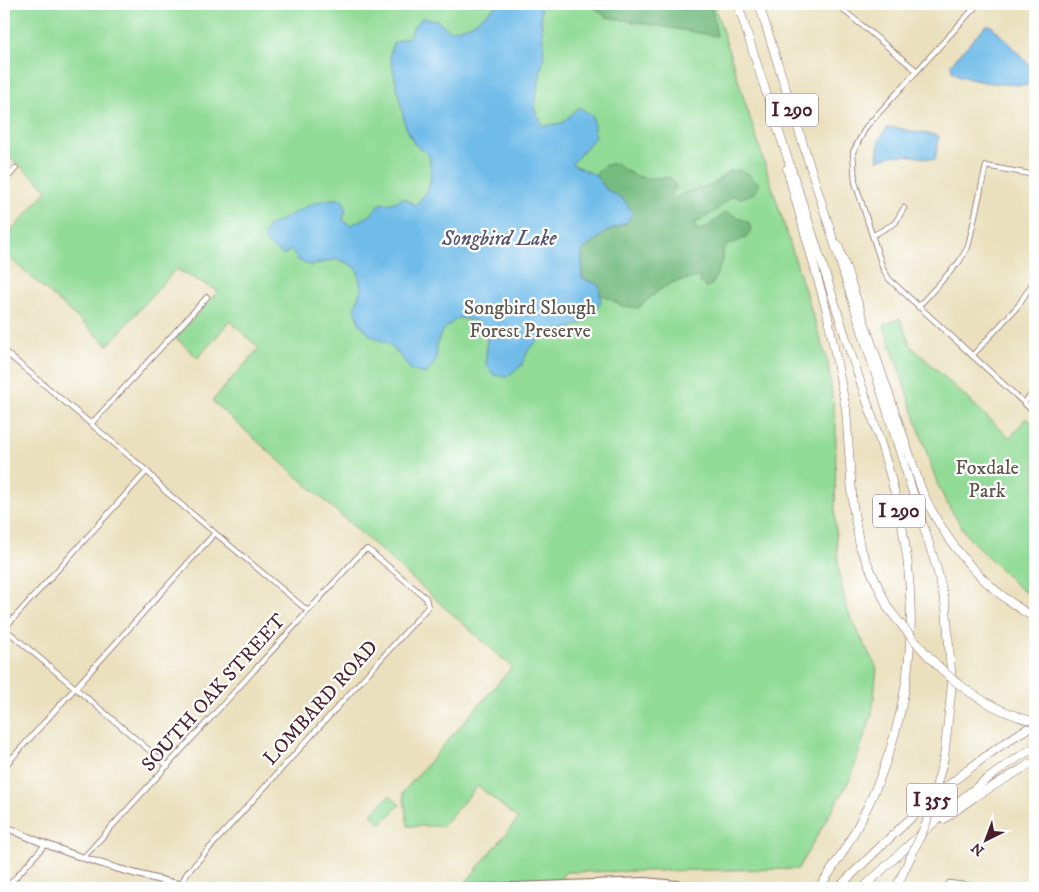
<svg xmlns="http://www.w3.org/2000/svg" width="1039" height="892" viewBox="0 0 1039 892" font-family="'IM FELL DW Pica',serif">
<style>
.green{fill:#91db97;stroke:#6e7d61}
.forest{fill:#74bb80;stroke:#5f6d56}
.water{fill:#6fbce9;stroke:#5c6e8a}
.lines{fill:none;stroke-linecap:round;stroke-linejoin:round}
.street-casing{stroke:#82635e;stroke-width:6}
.secondary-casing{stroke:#82635e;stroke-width:8}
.highway-casing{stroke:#82635e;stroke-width:9}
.street{stroke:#fff;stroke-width:4.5}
.secondary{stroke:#fff;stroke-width:6}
.highway{stroke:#fff;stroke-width:8}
.highway-bridge-casing{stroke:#82635e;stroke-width:9;stroke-linecap:butt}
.highway-bridge{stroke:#fff;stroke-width:8}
.labels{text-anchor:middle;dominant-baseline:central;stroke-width:4.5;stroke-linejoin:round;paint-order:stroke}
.shield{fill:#fff;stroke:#80626b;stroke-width:1}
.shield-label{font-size:19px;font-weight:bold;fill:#4a1f2b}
.park-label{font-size:20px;fill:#5f574b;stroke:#fff}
.street-label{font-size:20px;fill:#4a1f2b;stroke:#fff}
.water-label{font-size:21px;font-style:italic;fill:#57566e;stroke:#fff}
</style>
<rect width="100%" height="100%" fill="#fff"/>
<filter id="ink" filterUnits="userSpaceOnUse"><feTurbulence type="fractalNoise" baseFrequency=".02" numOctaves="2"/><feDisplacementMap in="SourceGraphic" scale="10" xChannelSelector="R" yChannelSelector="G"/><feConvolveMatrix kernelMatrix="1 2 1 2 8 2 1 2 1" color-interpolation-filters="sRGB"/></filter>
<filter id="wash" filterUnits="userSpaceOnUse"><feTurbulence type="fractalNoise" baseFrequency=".0096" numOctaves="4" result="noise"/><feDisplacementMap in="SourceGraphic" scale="20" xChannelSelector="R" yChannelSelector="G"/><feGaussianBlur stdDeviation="1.12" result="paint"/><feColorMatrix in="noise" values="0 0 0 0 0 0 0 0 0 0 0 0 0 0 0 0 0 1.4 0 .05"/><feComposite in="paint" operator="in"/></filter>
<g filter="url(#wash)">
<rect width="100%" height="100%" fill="#eae0bd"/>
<!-- green -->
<path class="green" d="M4,4H714L828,363L836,427L835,519L839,573L847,610L877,669L872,714L851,777L798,869L566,872L553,888H461L518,819L478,786L442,826H408L403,792L512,667L212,401L259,348L230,321L198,358L176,338L218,291L176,269L108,345L4,253V239L48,190L4,152Z
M900,318L911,346L1010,438L1026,418L1035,425V599L1019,588L968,537L946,502L937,483L884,325Z
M390,795L400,805L381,824L371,814Z"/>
<!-- forest -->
<path class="forest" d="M590,4H711L717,36L606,17Z
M616,163C626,172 636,178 650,178C657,178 662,176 670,178L676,187L671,195L674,199L689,191L712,185L729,171L739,170L750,175L759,184L756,192L742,198L732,196C724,205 706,219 694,223L697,230L705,229L726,212L748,222L751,229L746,238L728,245L723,250V260L712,285L705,287L700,282V277C664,282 665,286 638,308L622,306L599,293V285L582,278V251L606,232L627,222L623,199L607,190L595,175L605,165Z"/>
<!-- water -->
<path class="water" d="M499,4H540L544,54L534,108L543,126L562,123L579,107L593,117L595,137L572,164L595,175L607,190L623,199L633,213L627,222L606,232L582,251V278L599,285L601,303L585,322L565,330L543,335L529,349L521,366L506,377L494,375L486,365L487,333L476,321L459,318C451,323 442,329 439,338C433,355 443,358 425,374L411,370L398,353L387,343L371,336L359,323L355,307L361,288L357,269C338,255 332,260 311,266L298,260L291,250L283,255L268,245L264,236L268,226C294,216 313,197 342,199L346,207L343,221L351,225L371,215L379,204L392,203L404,198L415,205C433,189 432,178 429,155L414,144L405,125L390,55L393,43L409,37L413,28L422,18L437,20L450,31L472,24Z
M991,25L1035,71V85C1017,86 964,83 952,71L951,64L985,26Z
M887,128H897L939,136L935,160C914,156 896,151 877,161L879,140Z"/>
</g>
<g filter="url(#ink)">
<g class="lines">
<defs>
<path id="street" d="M836,4L917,71
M978,4L866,127L853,152L855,182L883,269L889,279L1035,413
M4,182L16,168
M872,236L895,223L904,208
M918,307L959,262L968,247L986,166L1035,175
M4,351L147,471L165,491L308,611
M972,356L1018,306L1035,279
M1024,403L1035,390
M91,424L207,297
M4,628L168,766
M4,629L147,471
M4,767L215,533
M84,857L361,553L367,549L370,551L426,598L428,607L187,873L179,888
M949,883L990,888
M6,888L44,846"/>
<path id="secondary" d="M4,826C64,855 130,874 195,888
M459,888L645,881L717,888"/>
<path id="highway" d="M738,4C773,117 812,229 847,342C864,394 884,446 896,498C931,641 904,770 819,888
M759,4L937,569L946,607L952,684L944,758
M787,169L827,312L846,409L853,507L860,547L888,608
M838,245L922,491C947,546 983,588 1035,618
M944,819L973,798L1035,761
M838,888C899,828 960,768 1035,724
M863,888C917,837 971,785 1035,747"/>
</defs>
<!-- street casing -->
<use href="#street" class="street-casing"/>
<!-- secondary casing -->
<use href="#secondary" class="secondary-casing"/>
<!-- highway casing -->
<use href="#highway" class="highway-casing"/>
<!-- street -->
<use href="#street" class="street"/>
<!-- secondary -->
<use href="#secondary" class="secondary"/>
<!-- highway -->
<use href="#highway" class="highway"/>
<defs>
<path id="highway-bridge" d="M888,608C930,662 966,703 1035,722
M896,888L926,824L944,758"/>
</defs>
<!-- highway-bridge casing -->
<use href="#highway-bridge" class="highway-bridge-casing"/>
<!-- highway-bridge -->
<use href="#highway-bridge" class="highway-bridge"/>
</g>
</g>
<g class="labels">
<!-- shield labels -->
<g class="shield">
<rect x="766" y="93.5" width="52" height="33" rx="4"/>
<rect x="873" y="494.5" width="52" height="33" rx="4"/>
<rect x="907" y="783.5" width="50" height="33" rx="4"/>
</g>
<g class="shield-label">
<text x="792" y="110">I 290</text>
<text x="899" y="511">I 290</text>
<text x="932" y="800">I 355</text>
</g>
<!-- park labels -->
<g class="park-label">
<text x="530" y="308">Songbird Slough<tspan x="530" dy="23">Forest Preserve</tspan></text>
<text x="987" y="468">Foxdale<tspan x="987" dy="23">Park</tspan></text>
</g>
<!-- street labels -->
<g class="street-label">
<text transform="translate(214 693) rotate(-48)">SOUTH OAK STREET</text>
<text transform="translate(321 703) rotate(-48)">LOMBARD ROAD</text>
</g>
<!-- water labels -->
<g class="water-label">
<text x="499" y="239">Songbird Lake</text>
</g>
</g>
<!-- margin -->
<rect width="1039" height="892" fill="none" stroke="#fff" stroke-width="20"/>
<!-- north arrow -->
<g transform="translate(986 840) rotate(222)" stroke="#ffffff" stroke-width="4" paint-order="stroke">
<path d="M0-4L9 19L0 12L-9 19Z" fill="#4a1f2b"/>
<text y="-8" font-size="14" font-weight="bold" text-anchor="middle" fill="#4a1f2b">N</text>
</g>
</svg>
